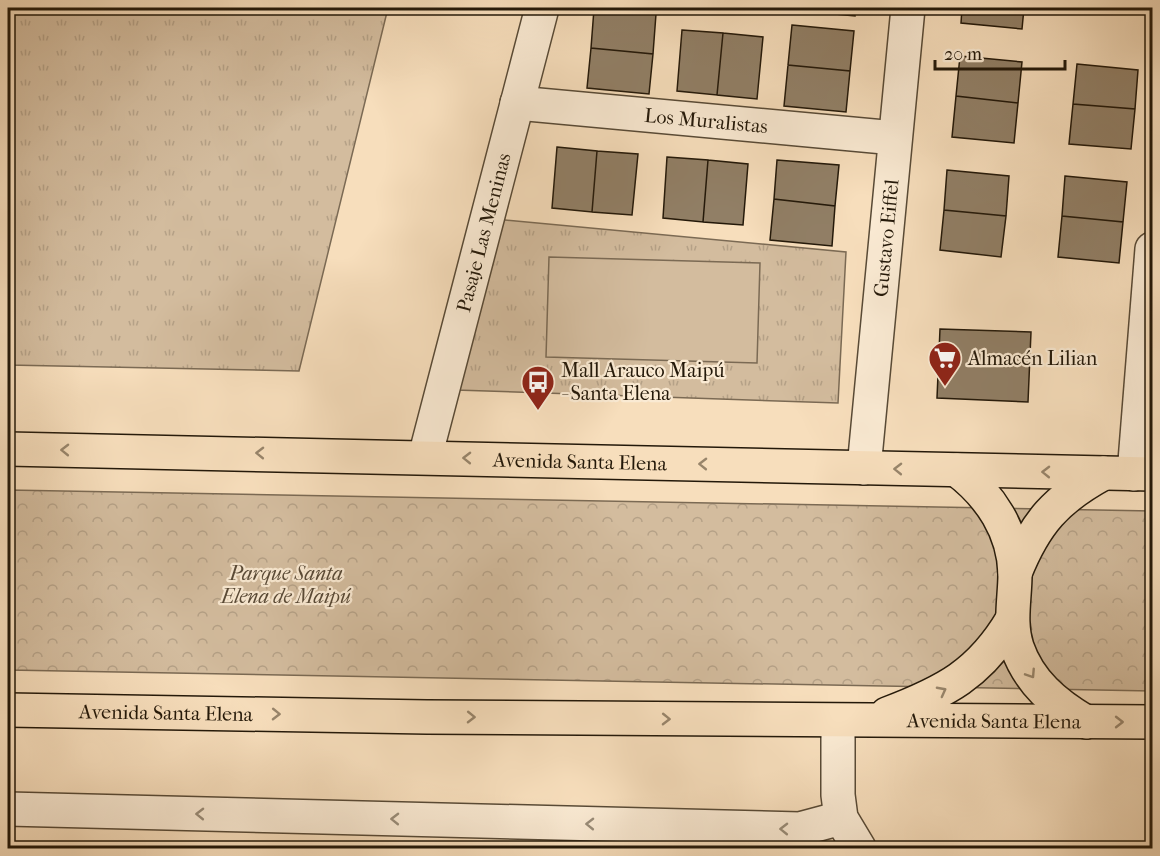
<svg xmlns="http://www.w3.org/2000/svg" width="1160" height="856" viewBox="0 0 1160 856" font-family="'IM FELL French Canon',serif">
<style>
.grass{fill:url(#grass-tufts);stroke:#7b6a54;stroke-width:1.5}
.park{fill:url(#park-crowns);stroke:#7b6a54;stroke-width:1.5}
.pitch{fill:#d3bc9e;stroke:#7b6a54;stroke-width:1.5}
.building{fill:#917f66;stroke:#231809;stroke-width:1.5}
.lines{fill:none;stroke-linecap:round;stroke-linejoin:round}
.minor-casing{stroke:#584a36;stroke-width:36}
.major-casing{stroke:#231809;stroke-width:36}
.minor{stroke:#faead3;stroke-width:33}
.major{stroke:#f7debc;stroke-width:33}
.oneway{stroke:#98856b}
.oneway2{stroke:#998c78}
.labels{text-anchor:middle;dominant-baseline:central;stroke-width:4.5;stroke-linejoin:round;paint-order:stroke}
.street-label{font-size:20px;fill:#231809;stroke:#faead3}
.poi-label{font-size:20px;fill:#231809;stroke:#faead3;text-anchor:start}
.park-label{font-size:20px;font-style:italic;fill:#584936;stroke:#faead3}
</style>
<defs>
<pattern id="grass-tufts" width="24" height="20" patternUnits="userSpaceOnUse" patternTransform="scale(1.5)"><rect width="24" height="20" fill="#d3bc9e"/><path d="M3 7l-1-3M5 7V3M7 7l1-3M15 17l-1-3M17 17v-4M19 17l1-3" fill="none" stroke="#b5a187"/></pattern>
<pattern id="park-crowns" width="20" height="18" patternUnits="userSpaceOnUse" patternTransform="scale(1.5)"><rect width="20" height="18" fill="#d3bc9e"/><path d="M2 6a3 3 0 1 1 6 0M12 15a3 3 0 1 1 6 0" fill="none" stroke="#b5a187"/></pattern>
</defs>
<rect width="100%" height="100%" fill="#f7debc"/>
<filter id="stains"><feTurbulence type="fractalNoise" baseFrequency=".00333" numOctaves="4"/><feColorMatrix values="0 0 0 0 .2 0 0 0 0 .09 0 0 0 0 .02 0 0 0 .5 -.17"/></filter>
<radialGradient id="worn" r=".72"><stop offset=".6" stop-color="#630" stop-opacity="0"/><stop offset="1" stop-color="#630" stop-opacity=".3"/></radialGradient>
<!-- grass -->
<path class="grass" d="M8,8H388L299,371L8,365Z
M495,219L846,252L838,403L456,390Z"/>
<!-- park -->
<path class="park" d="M8,490L1152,511V691L8,670Z"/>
<!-- pitch -->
<path class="pitch" d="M549,257L760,263L757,363L546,357Z"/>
<!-- building -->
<path class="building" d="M793,8H855V16L793,10Z
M962,8H1024L1022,29L961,23Z
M594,9L656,14L653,54L591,48Z
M792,25L854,31L850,71L788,65Z
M682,30L723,33L717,95L677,91Z
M723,33L763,37L757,99L717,95Z
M591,48L653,54L649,94L587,88Z
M960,56L1022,62L1018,103L956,96Z
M1077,64L1138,70L1135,109L1073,104Z
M788,65L850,71L846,112L784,106Z
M956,96L1018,103L1014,143L952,137Z
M1073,104L1135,109L1131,149L1069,144Z
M557,147L597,151L592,212L552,208Z
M597,151L638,154L632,215L592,212Z
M667,157L708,160L703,222L663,218Z
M708,160L748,164L743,225L703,222Z
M777,160L839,165L835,206L774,199Z
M947,170L1009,176L1006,216L944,210Z
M1065,176L1127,182L1123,222L1062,216Z
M774,199L835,206L832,246L770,240Z
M944,210L1006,216L1001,257L940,250Z
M1062,216L1123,222L1119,263L1058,257Z
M940,329L1031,332L1028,402L937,398Z"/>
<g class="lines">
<defs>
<g id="minor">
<path id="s1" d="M517,103L895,138"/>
<path id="s2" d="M425,457L542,8"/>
<path id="s3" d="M864,468L908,8"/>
<path d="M1134,474L1152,249"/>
<path d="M838,721V795L841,818L859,848"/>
<path d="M8,809L800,829L841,818"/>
</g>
<g id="major">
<path id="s4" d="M8,449L1152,474"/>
<path d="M957,470C990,495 1014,531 1015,574C1015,599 1009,622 1017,647C1029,682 1055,704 1086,722"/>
<path d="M1015,573C1035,523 1056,499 1104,473"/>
<path id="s5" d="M8,710L427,717L1152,722"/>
<path d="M887,714C945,692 980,674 1012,620"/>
</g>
</defs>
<!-- minor casing -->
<use href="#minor" class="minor-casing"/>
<!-- major casing -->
<use href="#major" class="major-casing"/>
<!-- minor -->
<use href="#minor" class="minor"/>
<!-- major -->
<use href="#major" class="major"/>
</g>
<!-- one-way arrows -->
<defs><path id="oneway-chevron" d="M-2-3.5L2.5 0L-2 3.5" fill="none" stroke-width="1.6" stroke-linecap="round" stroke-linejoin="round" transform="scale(1.5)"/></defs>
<g class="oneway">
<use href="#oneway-chevron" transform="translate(65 450) rotate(-179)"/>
<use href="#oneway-chevron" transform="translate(260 453) rotate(-179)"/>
<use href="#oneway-chevron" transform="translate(467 458) rotate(-179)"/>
<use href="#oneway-chevron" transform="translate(703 464) rotate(-179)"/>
<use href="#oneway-chevron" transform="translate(898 469) rotate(-179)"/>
<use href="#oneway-chevron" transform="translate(1046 472) rotate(-179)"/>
<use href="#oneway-chevron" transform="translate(1031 674) rotate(57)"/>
<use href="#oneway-chevron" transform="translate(942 691) rotate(-28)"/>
<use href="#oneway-chevron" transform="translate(276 714) rotate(1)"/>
<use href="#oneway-chevron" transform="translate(471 717) rotate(1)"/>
<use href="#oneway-chevron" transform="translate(666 719) rotate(1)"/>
<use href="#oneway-chevron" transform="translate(1119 722)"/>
</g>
<g class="oneway2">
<use href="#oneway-chevron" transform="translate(200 814) rotate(-179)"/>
<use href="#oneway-chevron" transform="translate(395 819) rotate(-179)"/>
<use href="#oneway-chevron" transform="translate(590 824) rotate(-179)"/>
<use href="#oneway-chevron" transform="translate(784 829) rotate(-179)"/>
</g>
<!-- icons -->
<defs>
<symbol id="supermarket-pin" viewBox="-11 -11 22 30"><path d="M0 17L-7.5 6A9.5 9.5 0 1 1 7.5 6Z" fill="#8f2418" stroke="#faead3"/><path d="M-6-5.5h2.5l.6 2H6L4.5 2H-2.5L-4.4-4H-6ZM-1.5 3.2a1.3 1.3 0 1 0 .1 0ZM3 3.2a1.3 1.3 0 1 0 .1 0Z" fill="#fff"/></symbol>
<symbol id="bus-pin" viewBox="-11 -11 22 30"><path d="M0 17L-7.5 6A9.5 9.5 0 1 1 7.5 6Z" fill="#8f2418" stroke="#faead3"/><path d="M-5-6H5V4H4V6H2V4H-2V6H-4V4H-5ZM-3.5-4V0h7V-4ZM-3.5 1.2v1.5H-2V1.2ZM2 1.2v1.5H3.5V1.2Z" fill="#fff"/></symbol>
</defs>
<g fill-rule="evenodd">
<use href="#supermarket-pin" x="926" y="339" width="38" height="52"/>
<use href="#bus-pin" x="519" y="363" width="38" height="52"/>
</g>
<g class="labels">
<!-- street labels -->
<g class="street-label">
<text stroke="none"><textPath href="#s1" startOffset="190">Los Muralistas</textPath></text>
<text stroke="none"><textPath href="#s2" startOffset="232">Pasaje Las Meninas</textPath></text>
<text stroke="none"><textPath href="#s3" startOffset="231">Gustavo Eiffel</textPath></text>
<text stroke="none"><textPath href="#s4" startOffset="572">Avenida Santa Elena</textPath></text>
<text stroke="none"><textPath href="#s5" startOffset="158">Avenida Santa Elena</textPath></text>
<text stroke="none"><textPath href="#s5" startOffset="986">Avenida Santa Elena</textPath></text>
</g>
<!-- poi labels -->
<g class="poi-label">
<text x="968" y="358">Almacén Lilian</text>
<text x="561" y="370">Mall Arauco Maipú<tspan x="561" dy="23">- Santa Elena</tspan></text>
</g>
<!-- park labels -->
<g class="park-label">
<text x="286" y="573">Parque Santa<tspan x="286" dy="23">Elena de Maipú</tspan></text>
</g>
</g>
<!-- margin -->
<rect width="1160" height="856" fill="none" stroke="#f7debc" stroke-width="30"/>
<rect x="9" y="9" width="1142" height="838" fill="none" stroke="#231809" stroke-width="3"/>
<rect x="15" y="15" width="1130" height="826" fill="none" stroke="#231809" stroke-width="1.5"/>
<!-- scale -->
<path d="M935 60v9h130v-9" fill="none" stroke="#231809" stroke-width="3"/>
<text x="944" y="60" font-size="18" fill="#231809" stroke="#faead3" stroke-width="4.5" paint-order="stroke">20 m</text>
<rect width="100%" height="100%" filter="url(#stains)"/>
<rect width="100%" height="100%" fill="url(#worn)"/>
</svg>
